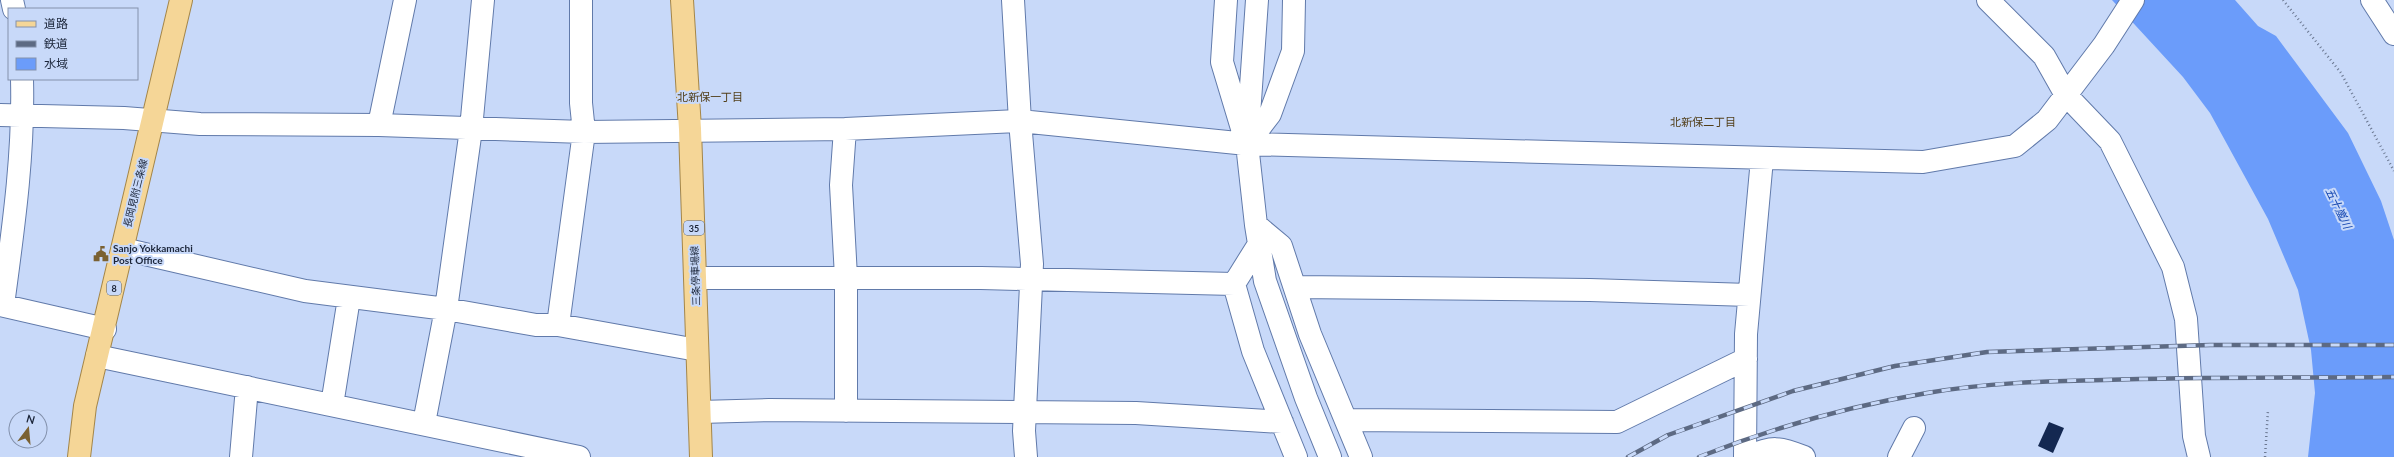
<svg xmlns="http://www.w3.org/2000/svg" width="2394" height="457" viewBox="0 0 2394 457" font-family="Lato,'Noto Sans JP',sans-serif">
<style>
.water{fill:#6b9cfa}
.building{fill:#142851}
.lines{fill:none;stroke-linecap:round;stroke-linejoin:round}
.minor-casing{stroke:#617aaa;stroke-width:24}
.major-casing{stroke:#a48649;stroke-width:24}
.path{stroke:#6c7992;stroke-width:2.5;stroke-dasharray:1 3;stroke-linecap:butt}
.minor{stroke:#fff;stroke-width:22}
.major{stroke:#f5d697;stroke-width:22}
.rail-casing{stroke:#5d6a83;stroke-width:4.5}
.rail{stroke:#c8d9f9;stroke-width:3;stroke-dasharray:9;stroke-linecap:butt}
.labels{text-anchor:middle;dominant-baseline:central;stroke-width:4;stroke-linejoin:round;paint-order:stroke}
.shield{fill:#c8d9f9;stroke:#4f5b73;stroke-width:1}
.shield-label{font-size:9px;font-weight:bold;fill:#1b2539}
.street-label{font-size:10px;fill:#1b2539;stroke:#c8d9f9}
.poi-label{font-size:10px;font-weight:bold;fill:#1b2539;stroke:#c8d9f9;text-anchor:start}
.neighbourhood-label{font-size:11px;fill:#513e18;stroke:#c8d9f9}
.water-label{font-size:11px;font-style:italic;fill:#1043af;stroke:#c8d9f9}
</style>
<rect width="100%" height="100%" fill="#c8d9f9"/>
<!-- water -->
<path class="water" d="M2112,0H2235L2258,26L2276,36L2348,133L2381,201L2394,240V457H2308L2315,393L2311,350L2298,290L2268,219L2210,113L2183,77Z"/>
<!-- building -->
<path class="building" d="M2049,422L2064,428L2053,453L2038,446Z"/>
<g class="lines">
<defs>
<path id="minor" d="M12,0L14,9
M1013,0L1020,121L1032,264L1024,431L1026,457
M1226,0L1222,62L1244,135
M1257,0L1247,144L1256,225L1265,281L1306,398L1330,457
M1988,0L2044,56L2066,95L2110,141L2173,267L2186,319L2194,436L2199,457
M2372,0L2394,34
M0,115L124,118L200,124L379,125L584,132L845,129L1020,121L1247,144L1923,162L2015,146L2047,120L2104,45L2133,0
M379,125L405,0
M845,129L841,185L846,277V411
M1247,144L1270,114L1293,51L1294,0
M1256,225L1281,246L1310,334L1361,457
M1259,244L1234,284L1253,351L1296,457
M123,249L305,291L446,309L536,325H558L697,350
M696,278H981L1234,284
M1296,287L1590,290L1749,295
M0,305L105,329
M3,305C13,230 24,155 22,79
M558,325L584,132L581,103V0
M97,356L579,457
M332,405L349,298
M700,412L769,410L1136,413L1282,422
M1346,420L1617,422L1746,359
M424,423L446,309L471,129L483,0
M241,457L247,387
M1745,457L1746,334L1762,159
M1748,457C1772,446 1779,447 1804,457
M1899,457L1914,428"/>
<path id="major" d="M682,0L690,129L701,457
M79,457L85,406L181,0"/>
</defs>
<!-- minor casing -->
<use href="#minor" class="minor-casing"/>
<!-- major casing -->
<use href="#major" class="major-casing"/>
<!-- path -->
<path class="path" d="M2283,0L2341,73L2394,171
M2265,457L2268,410"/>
<!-- minor -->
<use href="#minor" class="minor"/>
<!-- major -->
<use href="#major" class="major"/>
<defs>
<path id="rail" d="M1628,457L1668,435L1793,391L1895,366L1987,352L2210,345H2394
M1699,457C1772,428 1850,406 1927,393C1985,383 2045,381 2104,380C2200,377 2297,378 2394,377"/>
</defs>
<!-- rail casing -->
<use href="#rail" class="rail-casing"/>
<!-- rail -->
<use href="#rail" class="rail"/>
</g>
<!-- icons -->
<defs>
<symbol id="civic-bare" viewBox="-9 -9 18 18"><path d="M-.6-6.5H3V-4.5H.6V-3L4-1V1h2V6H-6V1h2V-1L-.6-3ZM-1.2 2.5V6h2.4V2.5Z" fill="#7a6132" stroke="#c8d9f9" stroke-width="2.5" paint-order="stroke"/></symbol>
</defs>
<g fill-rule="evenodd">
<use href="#civic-bare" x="90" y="243" width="22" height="22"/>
</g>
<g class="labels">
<!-- shield labels -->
<g class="shield">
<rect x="684" y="221" width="20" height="14" rx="3"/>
<rect x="107" y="281" width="14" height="14" rx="3"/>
</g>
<g class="shield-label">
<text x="694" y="228">35</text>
<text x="114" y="288">8</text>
</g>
<!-- street labels -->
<g class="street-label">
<text transform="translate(135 193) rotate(-76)">長岡見附三条線</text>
<text transform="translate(695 276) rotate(-92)">三条停車場線</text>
</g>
<!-- poi labels -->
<g class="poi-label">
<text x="113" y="248">Sanjo Yokkamachi<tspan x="113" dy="12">Post Office</tspan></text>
</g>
<!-- neighbourhood labels -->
<g class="neighbourhood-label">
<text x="710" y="96">北新保一丁目</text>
<text x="1703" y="121">北新保二丁目</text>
</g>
<!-- water labels -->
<g class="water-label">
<text transform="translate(2339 208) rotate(64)">五十嵐川</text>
</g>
</g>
<!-- legend -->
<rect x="8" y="8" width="130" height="72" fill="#c8d9f9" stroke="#8391ac"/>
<rect x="16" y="21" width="20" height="6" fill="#f5d697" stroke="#8391ac"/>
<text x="44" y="28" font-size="12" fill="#1b2539">道路</text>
<rect x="16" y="41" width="20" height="6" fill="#5d6a83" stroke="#8391ac"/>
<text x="44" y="48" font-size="12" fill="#1b2539">鉄道</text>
<rect x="16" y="58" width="20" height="12" fill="#6b9cfa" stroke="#8391ac"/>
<text x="44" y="68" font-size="12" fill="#1b2539">水域</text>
<!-- north arrow -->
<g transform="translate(28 429) rotate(16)"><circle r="19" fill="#c8d9f9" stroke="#8391ac"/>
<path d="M0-3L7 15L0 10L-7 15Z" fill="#7a6132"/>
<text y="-6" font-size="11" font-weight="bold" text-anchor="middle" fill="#1b2539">N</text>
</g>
</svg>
